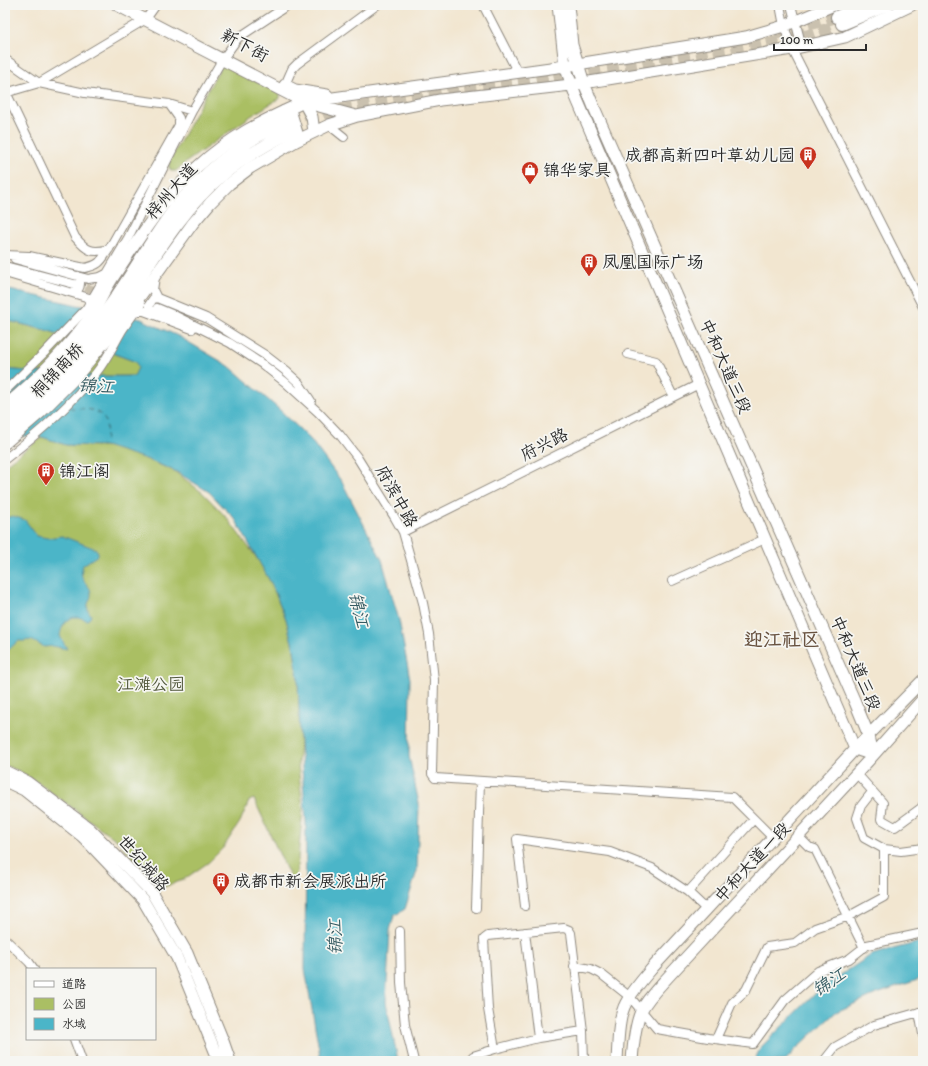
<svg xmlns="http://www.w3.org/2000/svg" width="928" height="1066" viewBox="0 0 928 1066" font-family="Itim,'LXGW WenKai TC',sans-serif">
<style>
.green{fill:#aabf64;stroke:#6a7548}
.water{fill:#4bb5c8;stroke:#3b707a}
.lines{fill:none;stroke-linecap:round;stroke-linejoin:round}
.ferry{stroke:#365b62;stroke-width:1;stroke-dasharray:5 4;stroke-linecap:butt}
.minor-tunnel{stroke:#cac1af;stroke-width:8;stroke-dasharray:8 4;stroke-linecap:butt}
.highway-tunnel{stroke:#cac1af;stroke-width:12;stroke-dasharray:12 6;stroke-linecap:butt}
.minor-casing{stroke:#8e887e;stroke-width:10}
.major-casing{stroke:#8e887e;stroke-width:13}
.highway-casing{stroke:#8e887e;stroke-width:14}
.minor{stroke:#fff;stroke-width:8}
.major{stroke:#fff;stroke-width:11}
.highway{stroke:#fff;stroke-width:12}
.labels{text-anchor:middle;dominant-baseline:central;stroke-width:3.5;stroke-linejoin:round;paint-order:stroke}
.street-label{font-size:17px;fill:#2b2b2b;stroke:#f6f6f2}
.poi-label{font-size:17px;fill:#2b2b2b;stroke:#f6f6f2;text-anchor:start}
.park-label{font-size:17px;fill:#51573c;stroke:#f6f6f2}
.water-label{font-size:18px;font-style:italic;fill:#365b62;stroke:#f6f6f2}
.quarter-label{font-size:19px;font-weight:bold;fill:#695341;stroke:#f6f6f2}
</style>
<rect width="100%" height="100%" fill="#f6f6f2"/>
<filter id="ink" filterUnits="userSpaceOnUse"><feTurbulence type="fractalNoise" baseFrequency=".025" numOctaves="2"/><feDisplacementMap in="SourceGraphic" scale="8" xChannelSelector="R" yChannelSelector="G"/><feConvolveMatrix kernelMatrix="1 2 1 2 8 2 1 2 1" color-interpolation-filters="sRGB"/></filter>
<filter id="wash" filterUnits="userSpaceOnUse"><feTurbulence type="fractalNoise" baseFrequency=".012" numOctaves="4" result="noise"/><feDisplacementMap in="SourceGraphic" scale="16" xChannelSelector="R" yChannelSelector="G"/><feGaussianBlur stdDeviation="0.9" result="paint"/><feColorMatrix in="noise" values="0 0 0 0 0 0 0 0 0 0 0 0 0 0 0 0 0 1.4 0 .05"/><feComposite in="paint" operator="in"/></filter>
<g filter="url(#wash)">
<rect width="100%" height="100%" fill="#f2e6d0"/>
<!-- green -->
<path class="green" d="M222,64L280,94V98L251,116L185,163L176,171H171L169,167V162Z
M5,320L49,331L86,343L136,362L139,368L134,376C90,377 48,373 5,369Z
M42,437L66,445L105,446L116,448L146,459L174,471L203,493L226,517L259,561L271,583L286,619L294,650L298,678L300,741L298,765L303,809L295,888L254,799L249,801L240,822L223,848L209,862L183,880L161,888L118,841L41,785L23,773L5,765V465Z"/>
<!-- water -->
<path class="water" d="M5,289L141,319L178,336L229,366L280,410L310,439L342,482L382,560L399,620L410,679L409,756L419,804L417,871L405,909L394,916L390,930L386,1002L398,1061H321L305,969L306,822L300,741L298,678L294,650L286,619L271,583L235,519L209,492L175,471L146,459L105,446L66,445L42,437L5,435V369C48,373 91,377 134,376L138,368L136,362L86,343L49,331L5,320Z
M13,516L25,520L37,536L47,538L62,536L96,549L98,552V555L83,565C77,584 91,582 91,594C91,600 86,604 88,610C88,612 90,613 91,615L90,618L87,620C84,619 81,618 78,617C66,616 61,627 60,636L67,649L53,646L44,647L31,640L24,641H18L5,653V518Z
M923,941V978L874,995L836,1012L796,1049L785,1061H754L761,1047L821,988L871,955Z"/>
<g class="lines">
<!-- ferry -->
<path class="ferry" d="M54,408H60
M70,408C83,409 101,407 106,423C107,429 106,437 105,443"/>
</g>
</g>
<g filter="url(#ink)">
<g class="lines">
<!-- minor-tunnel -->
<path class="minor-tunnel" d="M74,284L102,292"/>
<!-- highway-tunnel -->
<path class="highway-tunnel" d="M774,34L837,17
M286,122L319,109
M291,132L335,111L763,45L809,35L842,24"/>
<defs>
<path id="minor" d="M483,5L518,73
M780,5L784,26L792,49L923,307
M791,5L802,47
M5,59L39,83L85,93L169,104L192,111
M285,85L292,69L297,64L377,5
M6,92L75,237C86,250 91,254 109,249
M5,93L39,83L146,19L156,5
M329,125L344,137
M5,255L29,256L85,268C100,265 101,261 109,249L179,125V118L169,104
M15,259L88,279L100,277L108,273
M5,266L74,284
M5,273L96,300
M155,277L153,290L157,298L206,318L265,355L287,372L299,383L311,401
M73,292L78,290C81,285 81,281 78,276
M157,308L176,316L230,343L262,364L285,382L318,412L340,435L357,457L395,518L403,532L423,603L429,634L434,680L432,774L435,778L732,797L773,838
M133,311H144L192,329
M152,314L149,311V305L153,299L157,298
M628,354L656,361L673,396
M5,391L44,353L86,309L128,238L192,111L222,60L238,38L288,5
M5,459C38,434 70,406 96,373C107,359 114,344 123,329C129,320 135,312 141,304
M403,532L699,384
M672,581L765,539
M857,774L883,803L881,819L895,827L921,808L923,805
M798,836L809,847L815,849L864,948
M884,849L901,851L923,848
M688,892L754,819
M525,906L517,839L610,852L652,868L688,892L707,910
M476,908L480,781
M400,931L401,983L405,1025L414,1061
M525,932L538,1038
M5,939L29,962L34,969
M574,966L591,969L601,974L630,997L657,1029L708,1038L753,1044L785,1000L818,971L849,959L867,945L923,933
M919,1012L923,1034
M74,1039L82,1061
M716,1039L732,1003L746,990L767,947L795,943L815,928L849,916L884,897V849L864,838L857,818L861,806L872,792
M495,1049L488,1009L484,939L488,936L564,928L569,930L571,933L583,1031L584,1061
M469,1061L473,1056L495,1049L538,1038L583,1031
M824,1061L835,1047L874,1025L923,1011"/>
<path id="major" d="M117,5L304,102L356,116
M558,5L565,66L576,97L855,749L873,755
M568,5L572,45L584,83L593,105L855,702L869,736L873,755
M285,85L295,90L327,95
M302,99L312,117L314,132
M284,111L291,113L297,133L296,141
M5,406C35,381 64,352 87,321C97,308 103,293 112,279C137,241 163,200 196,168C231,136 262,121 304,102L565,66L746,37L784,26L834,5
M5,443L41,412L77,376L128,313L193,223L210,203L229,184L250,168L296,141L329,125L357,116L440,100L571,85L792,49L845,37L912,5
M5,771L27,782L90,829L152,893L187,953L223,1041L230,1061
M5,781L24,790L83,837L143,900L177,958L219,1061
M617,1061C618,1045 618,1017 626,1003C633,990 644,978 654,966L855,749L923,680
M632,1061C633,1047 636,1023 641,1011C647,999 658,988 667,978L868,761L923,699"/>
<path id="highway" d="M837,17L865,5
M842,24L887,5
M5,421C42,386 78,351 107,310C132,276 151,239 177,206C196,182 222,159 248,142C260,134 273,128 286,122
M5,434C49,399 88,355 119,309C150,265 178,213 220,177C241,159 265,145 291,132"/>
</defs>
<!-- minor casing -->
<use href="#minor" class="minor-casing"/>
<!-- major casing -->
<use href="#major" class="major-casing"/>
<!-- highway casing -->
<use href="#highway" class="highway-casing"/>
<!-- minor -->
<use href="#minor" class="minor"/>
<!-- major -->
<use href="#major" class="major"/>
<!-- highway -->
<use href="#highway" class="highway"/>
</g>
</g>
<!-- icons -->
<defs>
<symbol id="building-pin" viewBox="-11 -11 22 30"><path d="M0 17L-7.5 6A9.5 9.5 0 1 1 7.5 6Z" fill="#c8321e" stroke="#f6f6f2"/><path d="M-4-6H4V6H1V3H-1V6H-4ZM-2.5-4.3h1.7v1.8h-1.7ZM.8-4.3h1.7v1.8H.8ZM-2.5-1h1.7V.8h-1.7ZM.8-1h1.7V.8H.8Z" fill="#fff"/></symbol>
<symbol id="shop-pin" viewBox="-11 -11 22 30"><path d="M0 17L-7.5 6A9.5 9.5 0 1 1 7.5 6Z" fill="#c8321e" stroke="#f6f6f2"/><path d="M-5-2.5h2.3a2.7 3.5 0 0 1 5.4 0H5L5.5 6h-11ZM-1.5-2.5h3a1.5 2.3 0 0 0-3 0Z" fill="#fff"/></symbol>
</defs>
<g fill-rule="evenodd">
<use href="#building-pin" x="798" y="145" width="20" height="27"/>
<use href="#shop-pin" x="520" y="160" width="20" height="27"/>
<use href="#building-pin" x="579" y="252" width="20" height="27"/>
<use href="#building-pin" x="36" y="461" width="20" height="27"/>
<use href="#building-pin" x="211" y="871" width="20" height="27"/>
</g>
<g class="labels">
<!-- street labels -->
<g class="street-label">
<text transform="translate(245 45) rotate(28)">新下街</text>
<text transform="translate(171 191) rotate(-49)">梓州大道</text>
<text transform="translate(726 366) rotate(66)">中和大道三段</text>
<text transform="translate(57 370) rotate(-47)">桐锦南桥</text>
<text transform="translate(544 444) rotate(-27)">府兴路</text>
<text transform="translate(397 496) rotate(61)">府滨中路</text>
<text transform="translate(856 663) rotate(67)">中和大道三段</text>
<text transform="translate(752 862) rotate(-47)">中和大道一段</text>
<text transform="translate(144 863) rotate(49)">世纪城路</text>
</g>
<!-- poi labels -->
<g class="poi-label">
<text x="795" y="155" text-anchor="end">成都高新四叶草幼儿园</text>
<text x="543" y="170">锦华家具</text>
<text x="602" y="262">凤凰国际广场</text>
<text x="59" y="471">锦江阁</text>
<text x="234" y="881">成都市新会展派出所</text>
</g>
<!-- park labels -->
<g class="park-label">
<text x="151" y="684">江滩公园</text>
</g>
<!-- water labels -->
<g class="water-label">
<text transform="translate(96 386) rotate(4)">锦江</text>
<text transform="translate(359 610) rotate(77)">锦江</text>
<text transform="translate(335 937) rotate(-91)">锦江</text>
<text transform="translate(829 982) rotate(-34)">锦江</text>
</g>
<!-- quarter labels -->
<g class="quarter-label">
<text x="782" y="639">迎江社区</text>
</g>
</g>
<!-- margin -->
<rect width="928" height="1066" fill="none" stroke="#f6f6f2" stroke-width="20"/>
<!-- legend -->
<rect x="26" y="968" width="130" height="72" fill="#f6f6f2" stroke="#a5a5a2"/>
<rect x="34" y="981" width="20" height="6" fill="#ffffff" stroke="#a5a5a2"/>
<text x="62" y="988" font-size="12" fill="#2b2b2b">道路</text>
<rect x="34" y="998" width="20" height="12" fill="#aabf64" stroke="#a5a5a2"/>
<text x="62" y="1008" font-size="12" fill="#2b2b2b">公园</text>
<rect x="34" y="1018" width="20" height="12" fill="#4bb5c8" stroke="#a5a5a2"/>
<text x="62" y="1028" font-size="12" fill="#2b2b2b">水域</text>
<!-- scale -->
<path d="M774 44v6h92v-6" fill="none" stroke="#2b2b2b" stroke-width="2"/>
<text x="780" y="44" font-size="12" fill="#2b2b2b" stroke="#f6f6f2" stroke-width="3" paint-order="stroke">100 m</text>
</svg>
